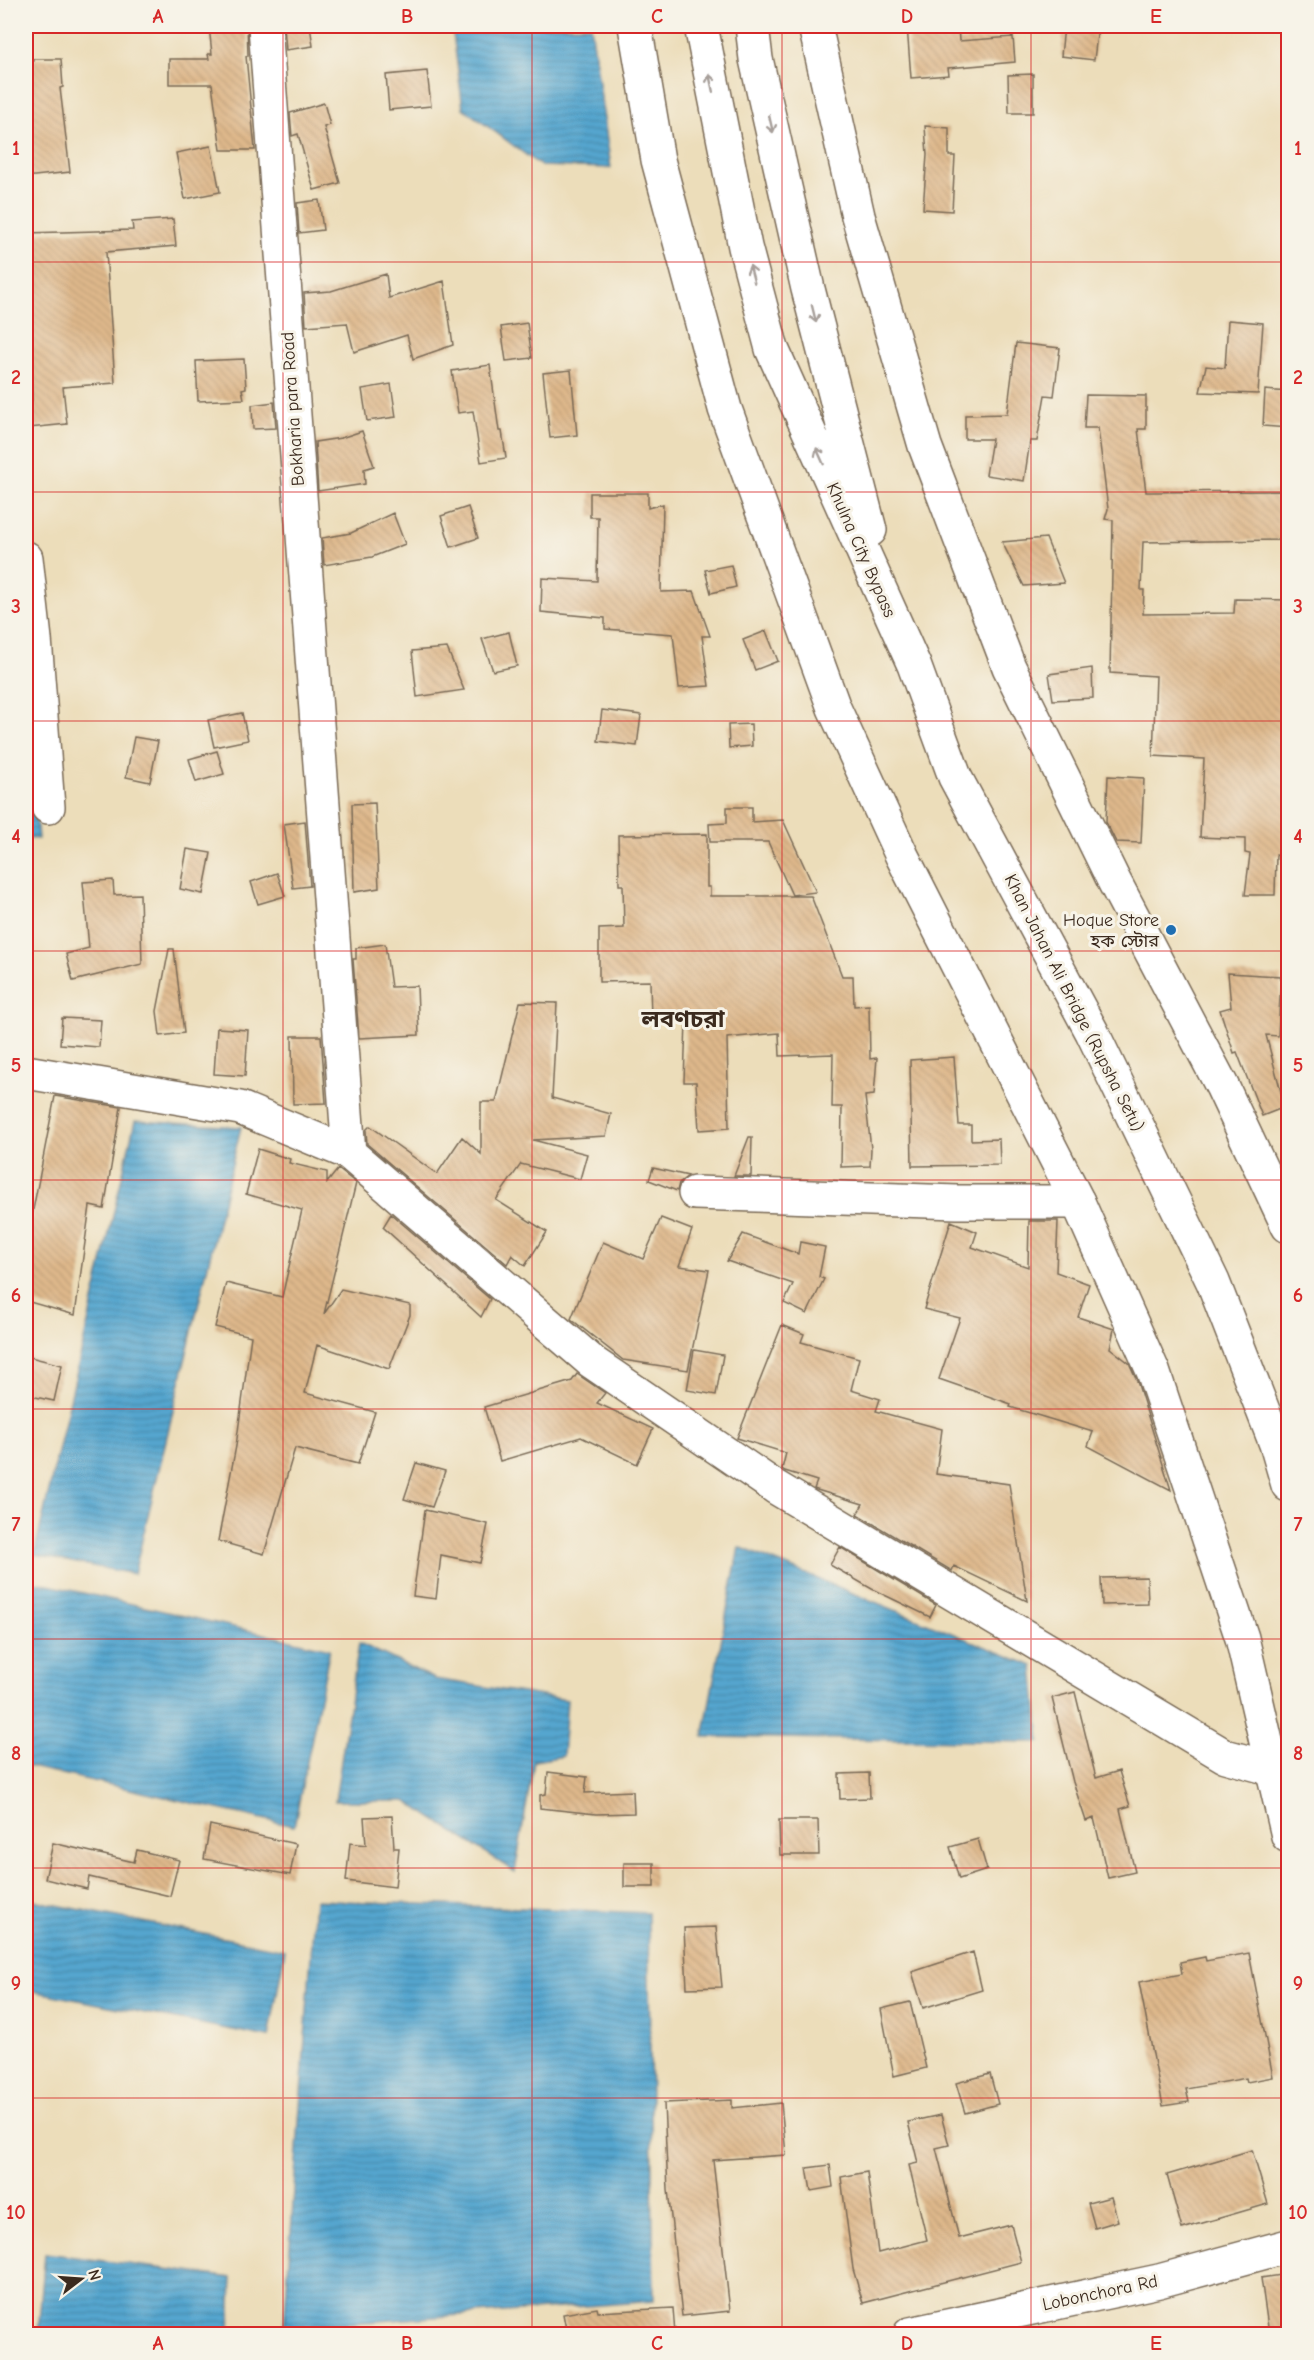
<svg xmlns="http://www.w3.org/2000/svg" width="1314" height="2360" viewBox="0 0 1314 2360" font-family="'Comic Neue','Noto Sans Bengali',sans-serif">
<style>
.water{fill:url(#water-rules);stroke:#486876;stroke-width:1.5}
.building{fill:url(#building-back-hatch)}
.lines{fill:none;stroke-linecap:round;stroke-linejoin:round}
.minor-casing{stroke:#796955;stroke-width:36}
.tertiary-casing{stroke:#796955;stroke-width:36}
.trunk-casing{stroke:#796955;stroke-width:36}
.minor{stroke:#fff;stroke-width:33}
.tertiary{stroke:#fff;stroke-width:33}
.trunk{stroke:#fff;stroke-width:33}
.oneway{stroke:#a79f9a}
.grid{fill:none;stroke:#d62828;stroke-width:1.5;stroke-opacity:0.55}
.poi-dot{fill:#1f6fb2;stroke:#f7f3e8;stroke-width:2}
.labels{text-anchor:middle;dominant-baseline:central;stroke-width:6;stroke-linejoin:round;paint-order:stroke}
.street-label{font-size:18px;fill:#3b2a1e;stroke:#f7f3e8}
.poi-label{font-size:18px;fill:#3b2a1e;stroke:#f7f3e8;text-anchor:end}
.district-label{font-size:24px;font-weight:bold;fill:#3b2a1e;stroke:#f7f3e8}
.neatline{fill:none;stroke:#d62828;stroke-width:2}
.grid-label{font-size:20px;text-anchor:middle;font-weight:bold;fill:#d62828}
</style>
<defs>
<pattern id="water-rules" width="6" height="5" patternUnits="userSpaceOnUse" patternTransform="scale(1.5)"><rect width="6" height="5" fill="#54a6cf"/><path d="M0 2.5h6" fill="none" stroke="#4787a7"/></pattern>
<pattern id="building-back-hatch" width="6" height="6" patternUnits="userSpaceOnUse" patternTransform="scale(1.5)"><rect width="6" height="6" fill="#deb88b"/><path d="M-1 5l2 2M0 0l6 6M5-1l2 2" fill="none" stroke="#bf9e78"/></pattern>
</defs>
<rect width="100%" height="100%" fill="#f7f3e8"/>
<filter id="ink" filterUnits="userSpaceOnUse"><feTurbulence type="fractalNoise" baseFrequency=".0167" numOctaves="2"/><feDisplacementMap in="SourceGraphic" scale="12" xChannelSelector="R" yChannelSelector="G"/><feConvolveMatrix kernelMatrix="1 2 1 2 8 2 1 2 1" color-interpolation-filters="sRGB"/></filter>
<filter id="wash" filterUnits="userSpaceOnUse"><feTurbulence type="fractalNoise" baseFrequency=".008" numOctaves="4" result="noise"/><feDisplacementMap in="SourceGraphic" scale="24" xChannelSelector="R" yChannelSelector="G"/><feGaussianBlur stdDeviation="1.35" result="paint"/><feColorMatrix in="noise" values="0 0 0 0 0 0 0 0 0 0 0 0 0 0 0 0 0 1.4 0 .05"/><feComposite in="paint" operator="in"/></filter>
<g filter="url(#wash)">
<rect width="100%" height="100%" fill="#ecddba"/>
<!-- water -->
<path class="water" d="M452,26H591L611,168L541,166L463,108Z
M26,706L38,839L26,838Z
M135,1121L241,1127L134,1574L34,1555Z
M739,1547L1033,1666L1040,1742L703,1737Z
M26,1580L330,1649L294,1826L26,1766Z
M359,1643L435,1679L567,1700L563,1756L534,1761L515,1872L406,1801H335Z
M26,1899L285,1950L269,2037L26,1990Z
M315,1900L648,1913L654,2301L284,2328Z
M45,2253L232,2278L230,2334H38Z"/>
<g id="blocks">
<!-- building -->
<path class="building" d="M209,26H247L248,56H246L255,150H221L212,84H169V59H209L208,54H212Z
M284,26H310L313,46L286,50Z
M907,26H958L959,41L1013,37L1015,62L948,68L949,75L911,78Z
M1064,26H1098L1094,60L1061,56Z
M33,59H61L63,87L60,88L70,172L26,177V62L34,61Z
M427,71L431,106L389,110L386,75Z
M1033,74V113H1009L1008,75Z
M324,103L330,125L324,127L340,183L314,190L298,134L292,136L290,113Z
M925,126L949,128V156H955L952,211L923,209L927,155Z
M211,146L220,192L185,199L176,153Z
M319,200L323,230L299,233L297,203Z
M173,219L176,246L106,252L115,383L63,387L67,424L29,428L26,401L32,400L26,233L133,230L132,222Z
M386,274L389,298L444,281L453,345L413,359L407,335L354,352L347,323L306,326L304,293L331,291Z
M1228,320L1263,323L1258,394L1200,392L1206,366L1225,368Z
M527,323L532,358L506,361L501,327Z
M1016,343L1060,348L1054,396L1045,395L1037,441H1030L1024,481L986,475L992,439H965V415L1007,414Z
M244,359L246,388L242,389L244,399L198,401L196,361Z
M490,365L499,431H502L506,458L481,462L473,411L458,413L452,371Z
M571,370L577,435L550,438L543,373Z
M391,384L396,417L367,421L362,389Z
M1265,390L1288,392V428L1263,426Z
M1086,395L1146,396V429H1138L1146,492L1288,491V540L1143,542L1141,590H1144L1143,614L1234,613L1235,599L1288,600V856L1276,855L1275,895H1245L1250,854L1245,853V839L1200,837L1204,759L1153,756L1156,676L1110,673L1113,520L1105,519L1108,509L1098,428H1084Z
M274,402L276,428L253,429L252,405Z
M362,431L374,466L364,469L365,484L318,491L315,442L341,438Z
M590,493H648V508L663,504L661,592L694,591L710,636H702L709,686L679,688L673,634L605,629V618L541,612L542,578L597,581L598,517H590Z
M468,507L478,538L451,547L441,516Z
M393,513L405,544L372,557L324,565L322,538L351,533Z
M1046,538L1064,583L1024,586L1002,542Z
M731,565L736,587L711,593L705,570Z
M766,631L778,661L755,670L743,640Z
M509,632L517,666L493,671L482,639Z
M447,648L464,690L417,697L412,651Z
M1092,668L1093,698L1053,700L1049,674Z
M602,710L641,715L637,746L598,741Z
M242,713L248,740L214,747L208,720Z
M751,724L752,746L729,748L728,725Z
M134,737L158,741L150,782L126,777Z
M217,751L224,774L196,782L189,759Z
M1108,776L1144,778L1141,843L1116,842L1106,822Z
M375,803L379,888L354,892L352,804Z
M727,807H752V822L783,820L816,892L792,895L768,842H710L709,824L727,823Z
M305,821L310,886L293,888L284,824Z
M707,834V887H710V896H811L842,976H853L854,1006L869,1005L870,1059L877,1058L874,1095L865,1096L871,1149L870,1166L841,1167L842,1107H832L833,1054L780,1056L779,1033L727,1038L729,1128L699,1130L696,1082H684L686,1021H683V1018L651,1019L650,981L599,982V929L624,928L623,885H619L618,835Z
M187,849L211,853L203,894L180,889Z
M277,873L285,896L258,904L251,882Z
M113,880L114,895L140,894L142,964L73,981L66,954L89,948L83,882Z
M385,944L391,987L417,986L419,1035L359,1038L353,959H356V948Z
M169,949H174L184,1033L160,1036L157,1011Z
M1228,973L1281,976L1278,1036L1266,1035L1285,1107L1262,1116L1237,1052L1234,1053L1220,1010L1231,1007Z
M520,1002L557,1003L552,1098L611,1114L606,1136L533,1140L587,1154L580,1179L521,1164L496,1200L547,1232L525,1266L512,1255L507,1264L367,1144L366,1130L370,1126L437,1174L462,1137L481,1154V1102H496Z
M62,1018L101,1020L99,1047L60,1044Z
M217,1028L248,1030L245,1076L214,1074Z
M292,1036H321L326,1103L293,1104Z
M954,1057L959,1125H971V1140L999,1139L1000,1165L912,1166L910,1060Z
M55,1096L121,1107L104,1209L90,1206L75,1315L26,1301V1246Z
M749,1137H752L751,1176H734Z
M258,1149L290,1159L289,1163L327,1172V1183L338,1169L356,1183L324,1314L341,1289L410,1305V1315L389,1369L317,1345L305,1393L375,1412L358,1464L295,1448L264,1554L218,1541L236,1446L251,1336L215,1327L226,1283L282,1297L302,1210L246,1194Z
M653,1168L688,1176L679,1183L677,1191L649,1180Z
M391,1214L490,1299L481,1317L383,1227Z
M661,1218L692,1230L679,1266L709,1270L688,1370L623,1360L571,1319L603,1242L643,1259Z
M951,1221L977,1232L972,1247L1028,1267L1029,1221H1058L1056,1272L1089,1284L1078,1317L1114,1329L1110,1348L1129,1363L1136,1378L1171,1490L1088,1446L1093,1432L1010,1407L1011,1404L939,1379L960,1318L924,1309Z
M743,1234L798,1254L800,1242L825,1247L819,1277L824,1279L807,1314L784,1303L793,1284L727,1261Z
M782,1325L804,1334L801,1342L859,1358L851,1390L880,1399L876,1411L942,1429L936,1474L1009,1484L1027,1601L954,1566L952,1571L857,1514L863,1504L817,1490L814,1489L817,1481L785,1471L782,1469L786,1453L737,1438Z
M694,1350L723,1355L716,1395L687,1390Z
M26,1356L62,1365L54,1401L26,1395Z
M577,1374L605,1393L597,1403L653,1429L637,1464L581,1437L500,1461L484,1407L572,1381Z
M416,1463L445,1471L432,1507L404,1499Z
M425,1510L488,1524L480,1563L441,1555L436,1599L413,1596Z
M840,1547L936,1605L930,1617L872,1589L830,1565Z
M1147,1577L1148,1604L1102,1605L1101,1578Z
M1075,1692L1096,1778L1119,1771L1130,1806L1120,1809L1135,1872L1108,1878L1094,1818L1086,1821L1073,1782L1052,1698Z
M548,1772L587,1777L585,1793L633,1791L634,1813L596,1814L540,1808V1795L546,1794Z
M869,1773L870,1798L840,1799L839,1774Z
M392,1816L394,1848H399L395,1887L346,1881L350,1843L366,1845L364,1817Z
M779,1820H818L819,1855H780Z
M210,1825L296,1844L290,1875L204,1859Z
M978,1839L987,1870L959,1879L950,1847Z
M53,1843L134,1862L137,1850L179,1860L170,1896L89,1877L87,1889L45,1879Z
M624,1863H654V1887H624Z
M716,1927L722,1987L687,1988L684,1928Z
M973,1952L982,1990L923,2008L912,1972Z
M1249,1953L1273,2077L1247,2082L1246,2078L1186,2089L1189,2102L1163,2106L1139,1982L1182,1974L1180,1962L1205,1957L1206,1961Z
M910,2002L926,2068L894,2076L881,2009Z
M990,2074L998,2104L965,2113L956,2083Z
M732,2100V2108L781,2103L786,2155L713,2160L730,2311L682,2316L668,2190L664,2103Z
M941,2115L949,2145L936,2148L959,2238L1011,2225L1021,2262L863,2303L853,2269L841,2177L867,2172L878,2253L927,2240L909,2165L918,2163L908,2122Z
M1252,2150L1268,2204L1182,2229L1167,2175Z
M830,2165L833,2187L811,2191L807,2168Z
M1111,2197L1118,2221L1095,2228L1088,2203Z
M1288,2274V2334H1269L1261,2278Z
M597,2308L598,2312L673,2308L675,2334H567L563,2314Z"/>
</g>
</g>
<g filter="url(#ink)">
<use href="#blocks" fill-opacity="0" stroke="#796955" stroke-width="1.5"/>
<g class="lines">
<defs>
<path id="minor" d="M265,26L349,1153
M26,558L35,639L48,807
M26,1072L240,1108L349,1153L592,1362L775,1487L1225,1756L1273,1769
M695,1193L957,1202H1078"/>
<path id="tertiary" d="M910,2334L1159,2281L1288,2246"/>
<path id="trunk" d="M635,26L658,160L725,409L834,708L902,856L1078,1202L1153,1371L1242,1638L1288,1836
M701,26L745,247L772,349L914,665L955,777L1092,1032L1213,1282L1276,1444L1288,1485
M752,26L756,59L808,289L870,530
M815,26L858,216L925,446L1009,667L1114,881L1222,1086L1288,1226"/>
</defs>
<!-- minor casing -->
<use href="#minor" class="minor-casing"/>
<!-- tertiary casing -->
<use href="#tertiary" class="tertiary-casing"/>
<!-- trunk casing -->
<use href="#trunk" class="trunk-casing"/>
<!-- minor -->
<use href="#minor" class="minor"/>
<!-- tertiary -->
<use href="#tertiary" class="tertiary"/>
<!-- trunk -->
<use href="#trunk" class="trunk"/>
</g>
<!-- one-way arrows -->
<defs><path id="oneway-shaft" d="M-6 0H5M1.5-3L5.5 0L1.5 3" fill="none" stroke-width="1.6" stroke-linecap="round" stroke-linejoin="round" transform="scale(1.5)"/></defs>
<g class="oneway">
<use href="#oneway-shaft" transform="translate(711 83) rotate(-102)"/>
<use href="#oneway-shaft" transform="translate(771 124) rotate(77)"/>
<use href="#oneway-shaft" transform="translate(752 274) rotate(-105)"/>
<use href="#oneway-shaft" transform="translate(814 314) rotate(76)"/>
<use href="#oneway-shaft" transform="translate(820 456) rotate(-114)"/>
</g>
</g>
<!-- grid -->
<path class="grid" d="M283,26V2334M532,26V2334M782,26V2334M1031,26V2334M26,262H1288M26,492H1288M26,721H1288M26,951H1288M26,1180H1288M26,1409H1288M26,1639H1288M26,1868H1288M26,2098H1288"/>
<!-- markers -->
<circle class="poi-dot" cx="1171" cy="930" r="6"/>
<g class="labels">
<!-- street labels -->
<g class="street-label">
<text transform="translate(293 409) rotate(-94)">Bokharia para Road</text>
<text transform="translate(861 550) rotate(66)">Khulna City Bypass</text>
<text transform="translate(1074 1003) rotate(63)">Khan Jahan Ali Bridge (Rupsha Setu)</text>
<text transform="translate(1100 2293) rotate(-12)">Lobonchora Rd</text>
</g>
<!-- poi labels -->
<g class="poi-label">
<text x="1159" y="920">Hoque Store<tspan x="1159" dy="21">হক স্টোর</tspan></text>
</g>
<!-- district labels -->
<g class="district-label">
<text x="683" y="1019">লবণচরা</text>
</g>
</g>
<!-- margin -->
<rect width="1314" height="2360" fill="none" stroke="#f7f3e8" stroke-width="66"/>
<!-- north arrow -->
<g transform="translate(81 2279) rotate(73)" stroke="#f7f3e8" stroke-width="4.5" paint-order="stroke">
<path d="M0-4.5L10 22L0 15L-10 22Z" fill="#3b2a1e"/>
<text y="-9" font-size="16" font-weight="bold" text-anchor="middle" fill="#3b2a1e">N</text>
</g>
<rect x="33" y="33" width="1248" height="2294" class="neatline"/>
<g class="grid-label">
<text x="158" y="23">A</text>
<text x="407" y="23">B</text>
<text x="657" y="23">C</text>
<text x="907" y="23">D</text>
<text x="1156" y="23">E</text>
<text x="16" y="155">1</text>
<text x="1298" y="155">1</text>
<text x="16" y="384">2</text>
<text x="1298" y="384">2</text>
<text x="16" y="613">3</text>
<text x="1298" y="613">3</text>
<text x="16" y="843">4</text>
<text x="1298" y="843">4</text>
<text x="16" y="1072">5</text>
<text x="1298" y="1072">5</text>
<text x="16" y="1302">6</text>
<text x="1298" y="1302">6</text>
<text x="16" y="1531">7</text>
<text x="1298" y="1531">7</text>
<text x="16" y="1760">8</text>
<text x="1298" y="1760">8</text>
<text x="16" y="1990">9</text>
<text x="1298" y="1990">9</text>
<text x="16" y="2219">10</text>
<text x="1298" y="2219">10</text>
<text x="158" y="2350">A</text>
<text x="407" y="2350">B</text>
<text x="657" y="2350">C</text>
<text x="907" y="2350">D</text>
<text x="1156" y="2350">E</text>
</g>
</svg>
